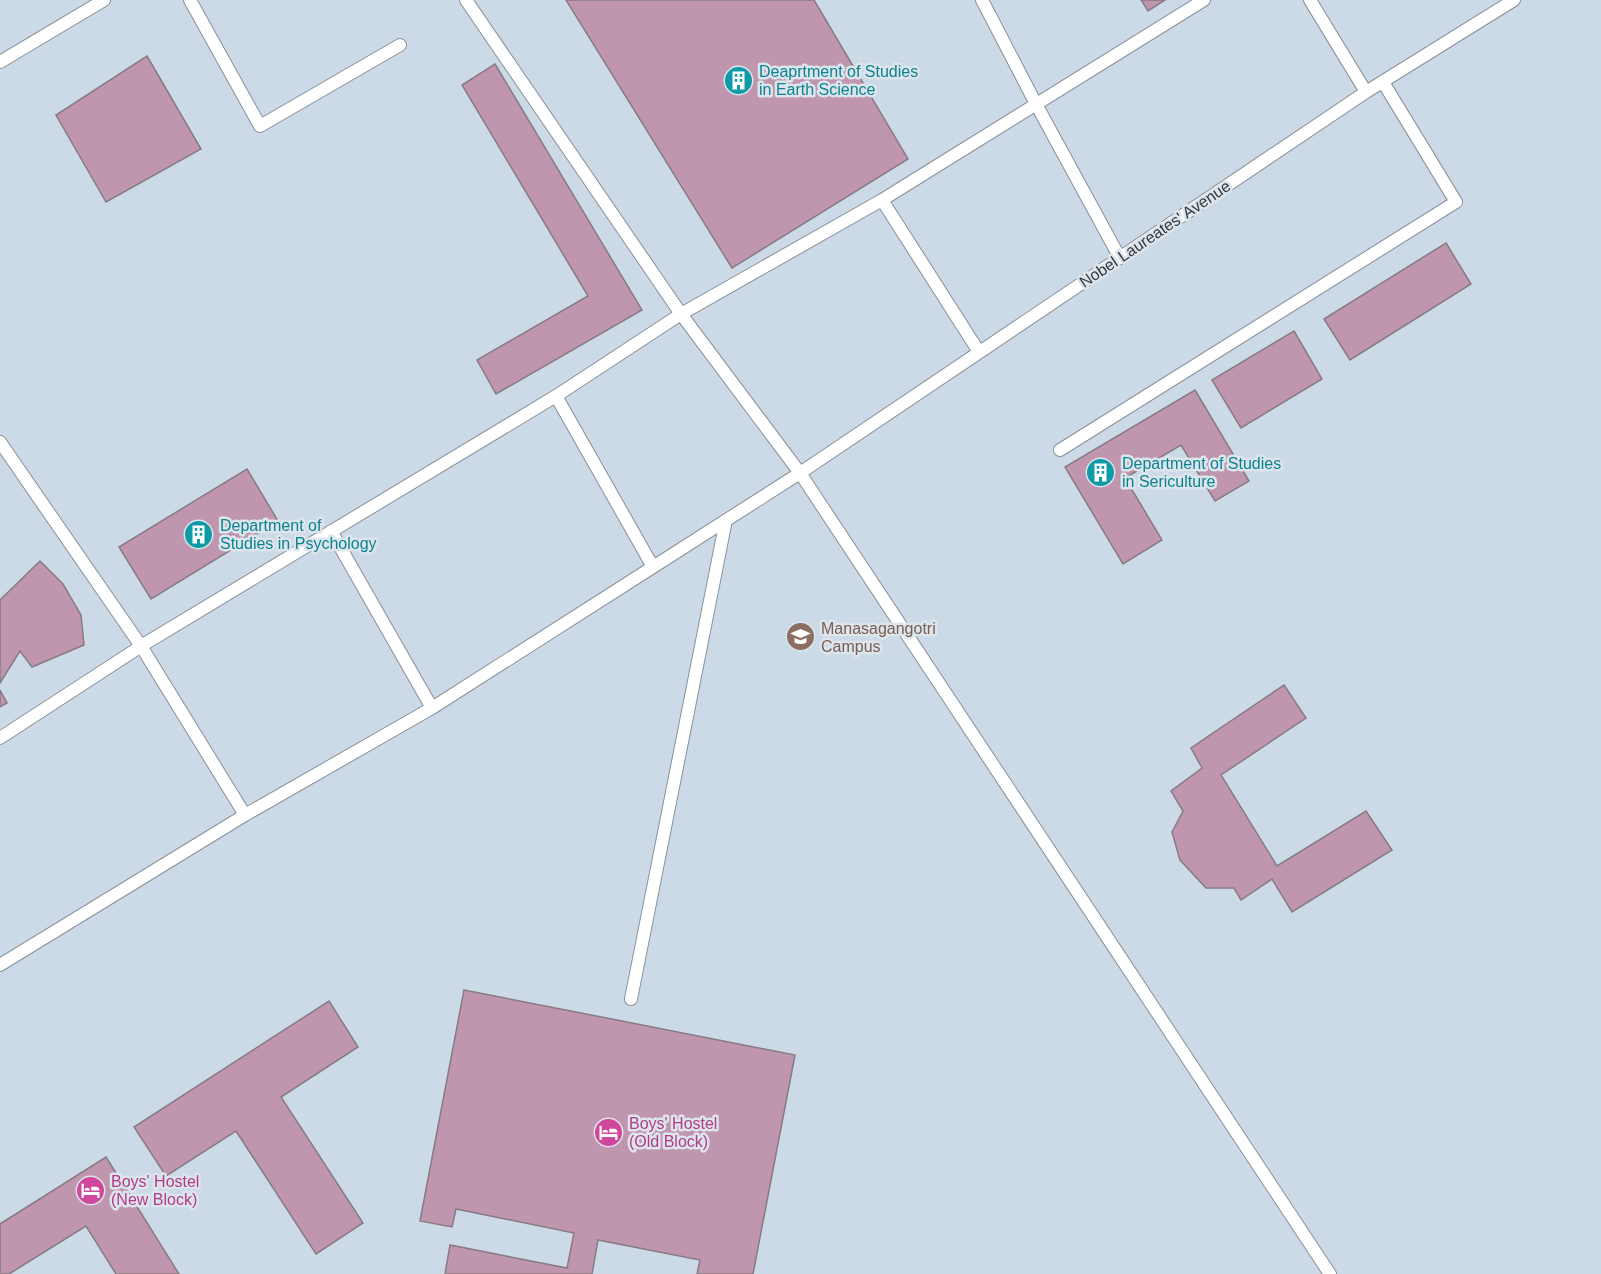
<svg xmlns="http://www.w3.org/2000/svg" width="1601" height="1274" viewBox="0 0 1601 1274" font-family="Helvetica,sans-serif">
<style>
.built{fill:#ccd9e7}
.building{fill:#c096ae;stroke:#867c81;stroke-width:1.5}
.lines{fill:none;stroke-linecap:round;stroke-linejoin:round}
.service-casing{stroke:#889097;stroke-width:14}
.service{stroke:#fff;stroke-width:12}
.labels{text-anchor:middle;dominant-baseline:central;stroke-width:5;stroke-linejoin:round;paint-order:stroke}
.culture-label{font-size:16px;fill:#0d838f;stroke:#dce4ec;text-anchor:start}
.street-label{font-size:16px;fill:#35393c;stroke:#dce4ec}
.education-label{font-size:16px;fill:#785e54;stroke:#dce4ec;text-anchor:start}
.hotel-label{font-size:16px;fill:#b23c85;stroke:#dce4ec;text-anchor:start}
</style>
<rect width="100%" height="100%" fill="#dce4ec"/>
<!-- built -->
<path class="built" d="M0,0H1601V1274H0Z"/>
<!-- building -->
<path class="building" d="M566,0H814L908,159L732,268Z
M1141,0H1165L1148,11Z
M147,56L201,149L106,202L56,115Z
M495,64L642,310L496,394L477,360L588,296L462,85Z
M1446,243L1471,284L1350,360L1324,319Z
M1294,331L1322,379L1241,428L1212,380Z
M1195,390L1249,481L1215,501L1181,445L1125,478L1162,540L1123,564L1065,467Z
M247,469L278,521L151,599L119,547Z
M40,561L63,584L81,615L84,645L32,667L20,651L0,683V600Z
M1284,685L1306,718L1221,775L1277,866L1366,811L1392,850L1292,912L1272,879L1241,900L1234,888H1206L1180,860L1172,832L1183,811L1171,791L1202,768L1191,748Z
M0,690L7,703L0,707Z
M464,990L795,1055L753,1274H697L700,1260L598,1240L592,1274H445L450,1245L567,1268L574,1233L456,1209L452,1227L420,1221Z
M329,1001L358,1047L281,1097L363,1223L316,1254L236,1131L166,1176L134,1127Z
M106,1157L179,1274H116L86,1226L9,1274H0V1224Z"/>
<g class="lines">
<defs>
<path id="service" d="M190,0L260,126L400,45
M466,0L681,314L800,473L1330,1274
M982,0L1036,104L1120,258
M1310,0L1366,92
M0,62L104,0
M882,200L979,352
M556,396L653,567
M0,442L141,646L245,815
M1060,450L1456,202L1383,82
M331,531L432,708
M0,738L146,643L556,396L681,314L882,200L1204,0
M0,965L245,815L432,708L653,567L800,473L1366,92L1514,0
M631,999L726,520"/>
</defs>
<!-- service casing -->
<use href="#service" class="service-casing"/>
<!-- service -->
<use href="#service" class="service"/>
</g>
<!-- icons -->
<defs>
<symbol id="building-disc" viewBox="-11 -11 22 22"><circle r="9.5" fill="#0f9aa8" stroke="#dce4ec"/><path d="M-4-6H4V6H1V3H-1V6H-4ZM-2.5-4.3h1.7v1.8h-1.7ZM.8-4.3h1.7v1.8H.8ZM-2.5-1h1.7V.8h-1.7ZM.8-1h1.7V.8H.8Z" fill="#fff"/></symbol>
<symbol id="university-disc" viewBox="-11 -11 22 22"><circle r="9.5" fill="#8d6e63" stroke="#dce4ec"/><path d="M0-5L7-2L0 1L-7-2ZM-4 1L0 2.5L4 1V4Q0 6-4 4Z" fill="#fff"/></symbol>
<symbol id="hotel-disc" viewBox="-11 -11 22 22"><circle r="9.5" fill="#d1479c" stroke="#dce4ec"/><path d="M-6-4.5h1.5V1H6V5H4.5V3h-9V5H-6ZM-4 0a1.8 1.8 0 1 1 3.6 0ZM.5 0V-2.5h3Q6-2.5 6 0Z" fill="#fff"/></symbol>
</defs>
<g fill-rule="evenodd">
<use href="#building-disc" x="722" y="64" width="33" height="33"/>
<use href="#building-disc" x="1084" y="456" width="33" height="33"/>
<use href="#building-disc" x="182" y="518" width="33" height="33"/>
<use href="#university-disc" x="784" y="620" width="33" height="33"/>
<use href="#hotel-disc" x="592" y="1116" width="33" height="33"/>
<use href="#hotel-disc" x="74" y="1174" width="33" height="33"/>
</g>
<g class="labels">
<!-- culture labels -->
<g class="culture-label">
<text x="759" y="71">Deaprtment of Studies<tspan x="759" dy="18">in Earth Science</tspan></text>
<text x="1122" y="463">Department of Studies<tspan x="1122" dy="18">in Sericulture</tspan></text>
<text x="220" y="525">Department of<tspan x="220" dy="18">Studies in Psychology</tspan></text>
</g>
<!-- street labels -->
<g class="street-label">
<text transform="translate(1155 234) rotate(-34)">Nobel Laureates' Avenue</text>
</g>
<!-- education labels -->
<g class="education-label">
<text x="821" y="628">Manasagangotri<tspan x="821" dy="18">Campus</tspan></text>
</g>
<!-- hotel labels -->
<g class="hotel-label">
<text x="629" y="1123">Boys' Hostel<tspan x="629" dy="18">(Old Block)</tspan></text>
<text x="111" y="1181">Boys' Hostel<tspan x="111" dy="18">(New Block)</tspan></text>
</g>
</g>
</svg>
